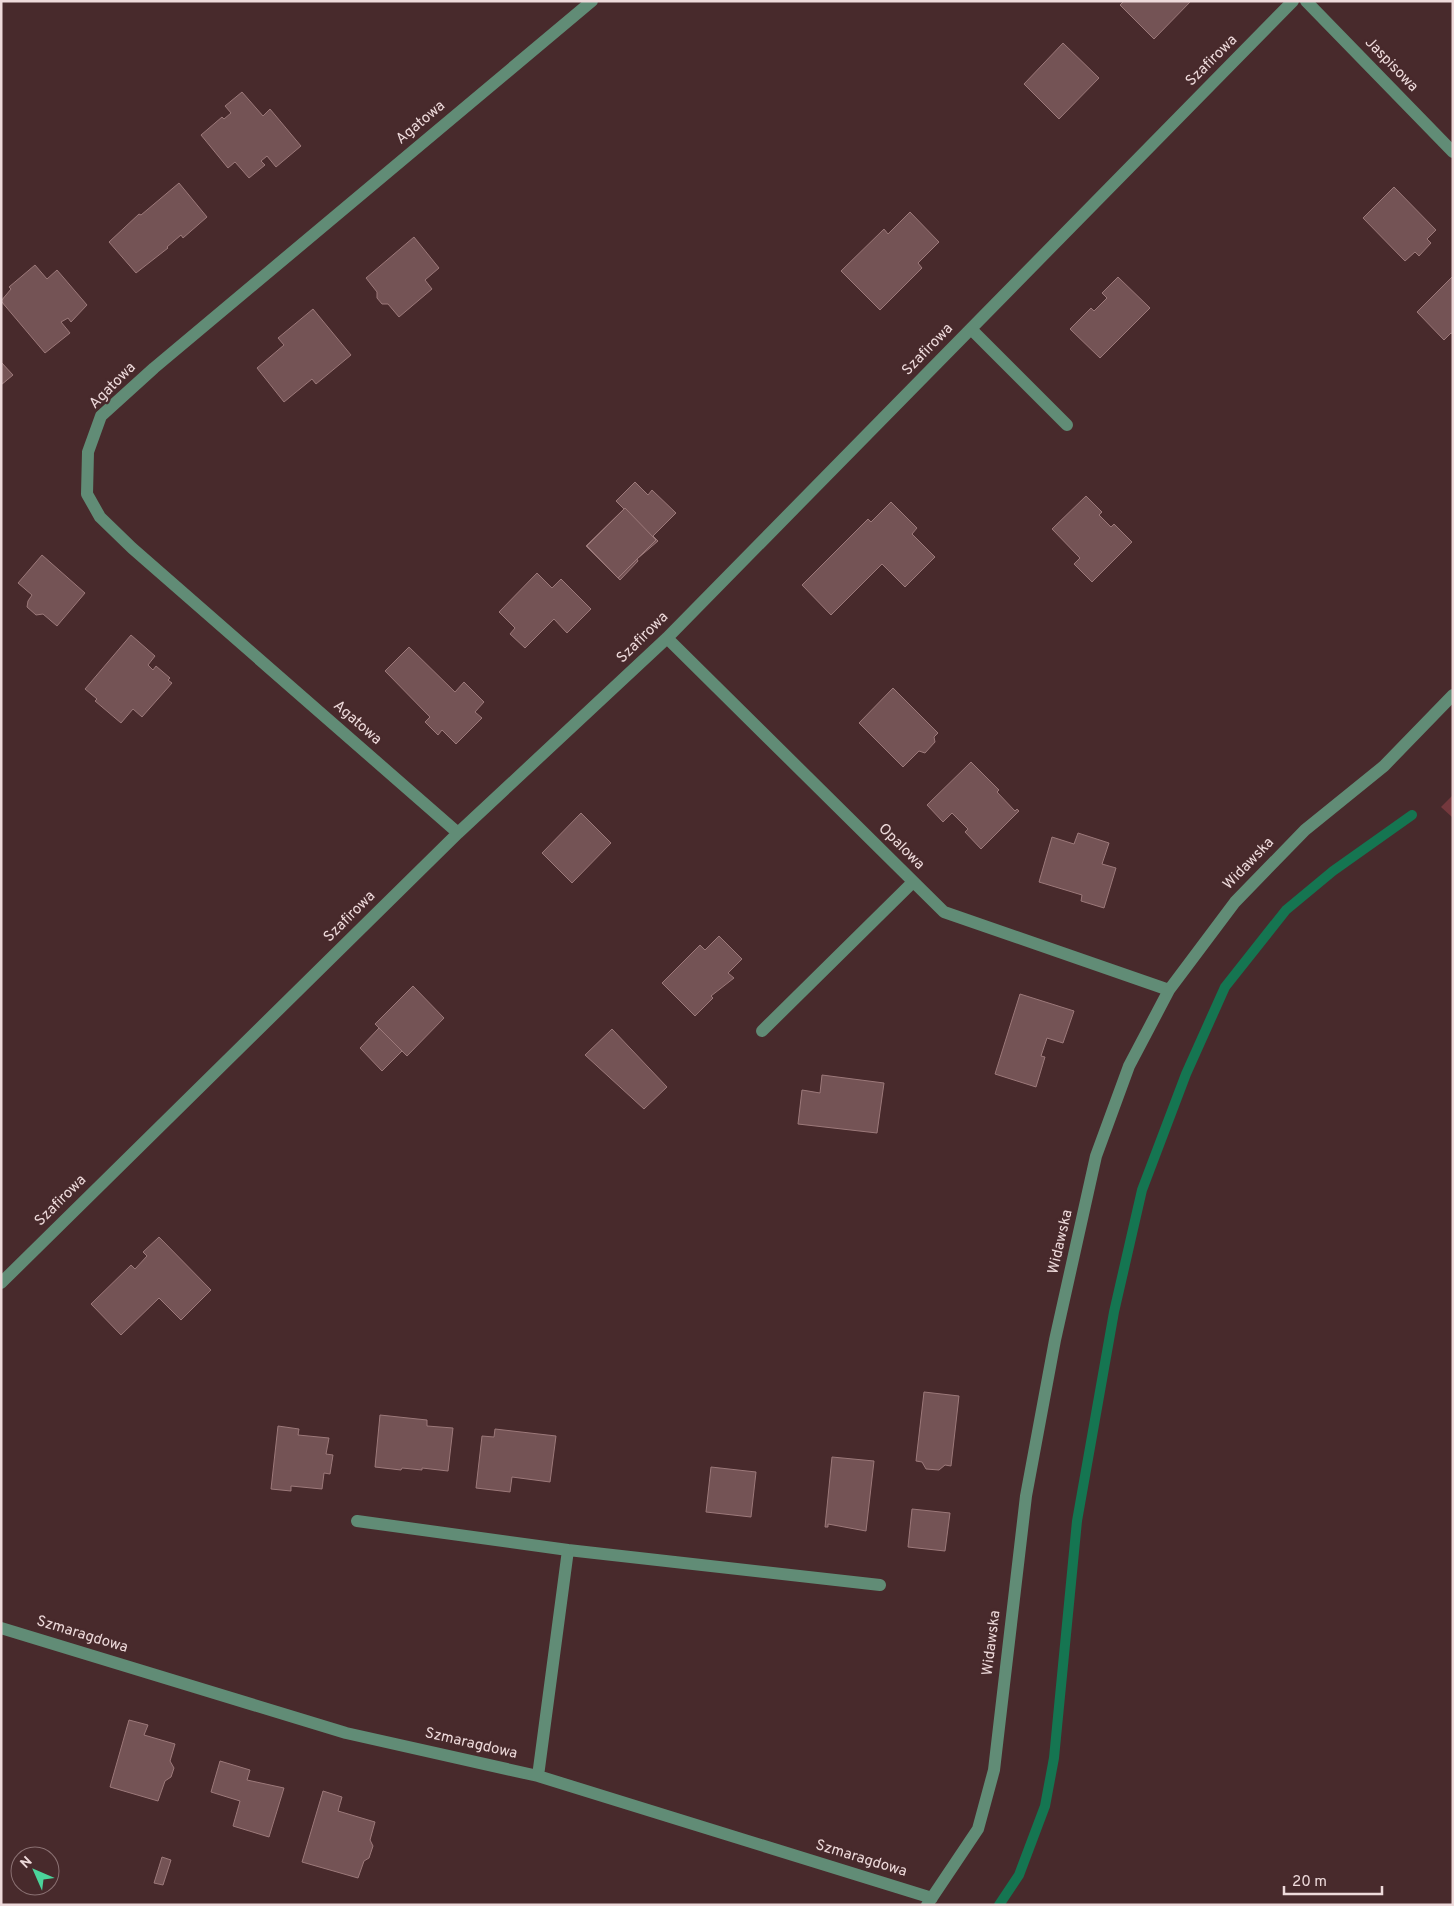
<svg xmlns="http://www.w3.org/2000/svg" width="1454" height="1906" viewBox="0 0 1454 1906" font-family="Overpass,sans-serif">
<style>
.green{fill:#74383d}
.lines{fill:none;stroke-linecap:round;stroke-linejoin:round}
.stream{stroke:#157551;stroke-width:10}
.building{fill:#745355;stroke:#9c797a}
.minor{stroke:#618c76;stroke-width:12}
.labels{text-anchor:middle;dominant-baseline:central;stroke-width:5;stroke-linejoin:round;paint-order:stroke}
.street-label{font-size:15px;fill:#eedadb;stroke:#482a2c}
</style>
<rect width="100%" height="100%" fill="#482a2c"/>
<!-- green -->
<path class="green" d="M1453,795V818L1441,807Z"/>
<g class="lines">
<!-- stream -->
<path class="stream" d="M999,1905L1019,1875L1045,1806L1054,1758L1077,1521L1114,1312L1142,1190L1186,1074L1225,987L1286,910L1333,871L1412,815"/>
</g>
<!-- building -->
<path class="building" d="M1124,1H1191L1154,39L1120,5Z
M1063,43L1099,78L1059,119L1024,84Z
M242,92L263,116L270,109L301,146L276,167L267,156L261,161L265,165L249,178L235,162L228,168L201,135L222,117L224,119L231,113L225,106Z
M179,183L207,217L183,238L181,235L167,247L168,248L136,273L109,242L139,214L141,215Z
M1394,187L1436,230L1427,239L1431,243L1419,256L1415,252L1405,261L1363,218Z
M910,212L939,242L918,263L922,268L880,310L841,271L884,229L888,234Z
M414,237L439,268L425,280L432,289L399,317L388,304H382L377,298V292L366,278Z
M35,265L47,279L57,270L87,305L71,322L68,318L61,322L70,333L45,353L1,301L11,289L9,287Z
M1453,276V334L1451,333L1444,340L1417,312Z
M1118,277L1150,308L1100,358L1070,329L1091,308L1094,311L1107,298L1102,293Z
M313,309L351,355L316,384L312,379L284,402L257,368L284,345L278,338Z
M1,362L13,375L1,385Z
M635,482L648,495L652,490L676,513L653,536L658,541L637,559L638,561L620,580L587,546L624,509L616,501Z
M1086,496L1102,512L1099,515L1111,527L1114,524L1132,542L1092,582L1074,564L1080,558L1052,529Z
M891,502L917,528L912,534L935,557L905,587L882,564L831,615L802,585L868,519L871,522Z
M625,508L656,540L618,578L586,546Z
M42,555L85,593L57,626L43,614L36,615L27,607L28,601L32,595L18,583Z
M537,573L552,588L561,579L591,609L567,633L554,619L525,648L510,634L515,628L499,612Z
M131,635L155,656L148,665L153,670L156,666L170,678L168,680L172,683L142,717L133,709L121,723L95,701L97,699L85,689Z
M409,647L455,692L464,682L484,702L475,712L482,718L456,744L442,730L438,735L425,722L430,717L385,671Z
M893,688L938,733L934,737L935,742L925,753L919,751L903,767L859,723Z
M971,762L999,790L997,792L1015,811L1017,809L1019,811L981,849L965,832L968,829L952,813L943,822L927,805Z
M581,813L611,843L572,883L542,853Z
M1078,833L1109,843L1102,864L1116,868L1104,908L1081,901L1082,895L1039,882L1052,837L1074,844Z
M719,936L742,959L728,973L734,978L711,996L713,998L695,1016L662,983L700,945L705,950Z
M413,986L444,1018L407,1056L375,1024Z
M1020,994L1074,1011L1063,1043L1047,1038L1041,1056L1045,1057L1036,1087L995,1074Z
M379,1028L402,1051L382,1071L360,1048Z
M612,1029L667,1087L644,1109L585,1055Z
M822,1075L884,1083L877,1133L798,1124L802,1090L820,1093Z
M159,1237L211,1290L181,1320L159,1298L121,1335L91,1304L131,1265L135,1269L147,1256L143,1252Z
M924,1392L959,1396L951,1466L945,1465L939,1470L926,1469L922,1462L916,1461Z
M380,1415L427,1420V1426L453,1428L448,1471L422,1468V1470L402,1468L401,1470L375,1467Z
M278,1426L299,1429L298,1435L329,1438L326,1454L333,1455L330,1474L324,1473L322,1489L291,1486V1491L271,1489Z
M495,1429L556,1436L550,1482L512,1477L510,1492L476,1488L482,1436L494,1437Z
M832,1457L874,1461L866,1531L828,1524V1527H825Z
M711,1467L756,1472L751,1517L706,1512Z
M912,1509L950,1513L945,1551L908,1547Z
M129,1720L148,1725L144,1735L175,1744L170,1761L174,1768L171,1777L165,1781L158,1801L110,1787Z
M220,1761L250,1770L247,1780L284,1788L269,1837L233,1826L240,1801L211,1792Z
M323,1791L342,1797L338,1811L375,1822L370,1840L373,1846L369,1858L364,1861L358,1878L302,1862Z
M162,1857L171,1860L163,1885L154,1883Z"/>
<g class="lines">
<!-- minor -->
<path class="minor" d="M1306,1L1453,152
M971,329L1067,425
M667,638L944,912L1169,990
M458,833L132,548L100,517L87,494L88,452L101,416L154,368L592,1
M762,1031L913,882
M1,1283L458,833L667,638L1293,1
M357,1521L568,1550
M1,1628L346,1733L538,1776L932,1898
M538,1776L568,1550L880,1585
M927,1905L978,1829L994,1770L1026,1496L1055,1340L1096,1156L1129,1066L1169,990L1235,902L1305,830L1384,766L1453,695"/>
</g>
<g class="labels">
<!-- street labels -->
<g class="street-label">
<text transform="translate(1212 61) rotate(-45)">Szafirowa</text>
<text transform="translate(1391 65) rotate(46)">Jaspisowa</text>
<text transform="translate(421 123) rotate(-40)">Agatowa</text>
<text transform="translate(928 350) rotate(-46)">Szafirowa</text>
<text transform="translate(113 386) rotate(-45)">Agatowa</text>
<text transform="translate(643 638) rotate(-45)">Szafirowa</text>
<text transform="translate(357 723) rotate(41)">Agatowa</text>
<text transform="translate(901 847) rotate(45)">Opalowa</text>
<text transform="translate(1249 864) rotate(-46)">Widawska</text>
<text transform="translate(350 917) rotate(-45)">Szafirowa</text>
<text transform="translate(61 1201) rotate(-45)">Szafirowa</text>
<text transform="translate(1061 1242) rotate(-77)">Widawska</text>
<text transform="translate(82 1635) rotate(17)">Szmaragdowa</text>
<text transform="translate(992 1643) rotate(-83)">Widawska</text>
<text transform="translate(471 1744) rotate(13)">Szmaragdowa</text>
<text transform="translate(861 1859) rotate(17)">Szmaragdowa</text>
</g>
</g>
<!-- border -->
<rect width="1454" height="1906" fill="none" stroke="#eedadb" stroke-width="5"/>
<!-- north arrow -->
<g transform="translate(35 1871) rotate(315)"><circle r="24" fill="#482a2c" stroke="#8a7072"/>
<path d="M0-4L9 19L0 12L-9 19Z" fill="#4bd49b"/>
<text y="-8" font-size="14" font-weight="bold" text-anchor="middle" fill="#eedadb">N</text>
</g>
<!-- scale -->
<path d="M1284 1886v8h98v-8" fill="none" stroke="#eedadb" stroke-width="2.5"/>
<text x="1292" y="1886" font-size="15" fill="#eedadb" stroke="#482a2c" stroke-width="4" paint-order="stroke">20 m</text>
</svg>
